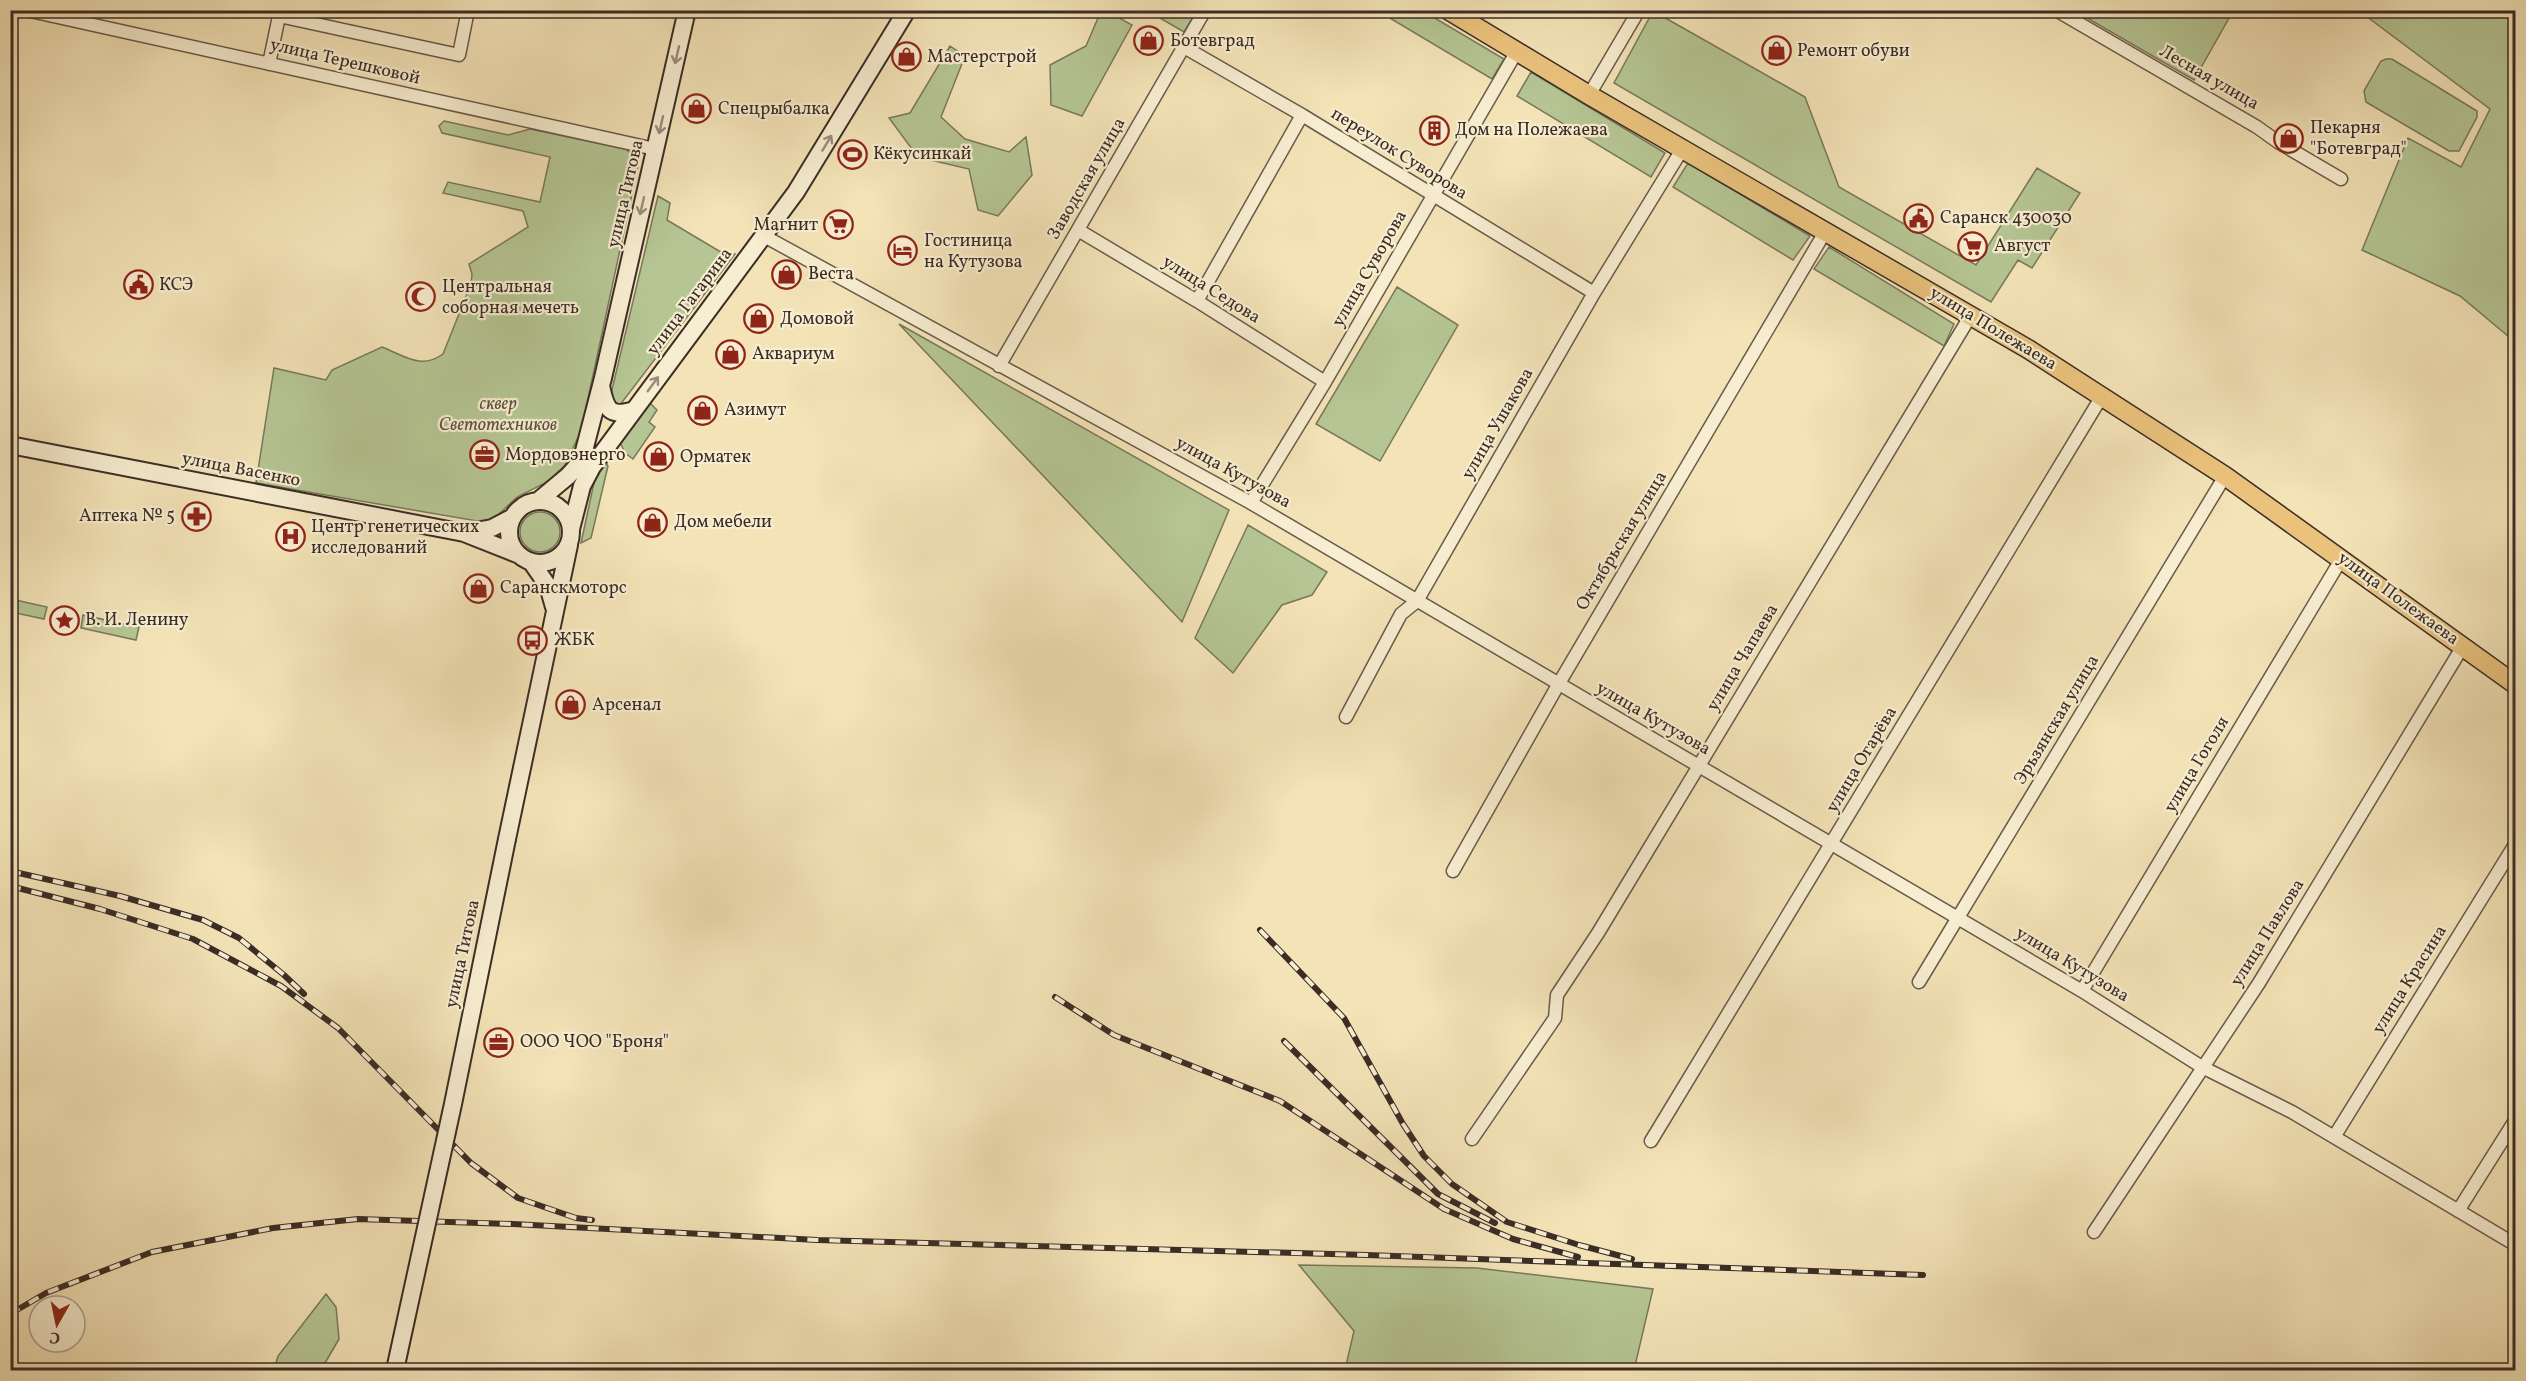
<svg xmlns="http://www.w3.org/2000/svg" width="2526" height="1381" viewBox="0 0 2526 1381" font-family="Vollkorn,serif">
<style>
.green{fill:#b5c593;stroke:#78785c;stroke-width:1.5}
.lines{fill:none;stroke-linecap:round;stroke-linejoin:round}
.street-casing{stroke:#695a4a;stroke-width:15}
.secondary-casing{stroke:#3b2c26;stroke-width:20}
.primary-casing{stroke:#3b2c26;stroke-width:21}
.street{stroke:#f7edd0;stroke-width:12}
.secondary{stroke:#f7edd0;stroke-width:16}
.primary{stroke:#eac27c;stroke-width:18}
.rail-casing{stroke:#3b2c26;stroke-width:6}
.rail{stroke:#f7edd0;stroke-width:4;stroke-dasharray:11;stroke-linecap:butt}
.secondary-bridge-casing{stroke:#3b2c26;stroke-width:20;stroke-linecap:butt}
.secondary-bridge{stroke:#f7edd0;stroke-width:16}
.oneway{stroke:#998c7b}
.labels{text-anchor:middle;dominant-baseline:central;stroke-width:4.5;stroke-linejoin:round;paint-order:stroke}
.poi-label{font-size:18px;fill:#3b2c26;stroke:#f7edd0;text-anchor:start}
.street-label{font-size:18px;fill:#3b2c26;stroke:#f7edd0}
.park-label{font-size:18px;font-style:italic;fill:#5a5241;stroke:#f7edd0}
</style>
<rect width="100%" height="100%" fill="#f3e3b7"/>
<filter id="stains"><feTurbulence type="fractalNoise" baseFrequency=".00333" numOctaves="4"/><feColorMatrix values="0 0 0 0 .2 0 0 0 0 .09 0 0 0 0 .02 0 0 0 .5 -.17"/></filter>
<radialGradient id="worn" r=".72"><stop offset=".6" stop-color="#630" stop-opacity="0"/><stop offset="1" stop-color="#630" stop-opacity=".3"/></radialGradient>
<!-- green -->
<path class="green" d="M2368,10L2515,11V342L2460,296L2362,250L2408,138L2461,167L2490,109L2366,16Z
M1101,11H1107L1132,25L1082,116L1051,105L1050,65L1086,46Z
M1155,11V10L1197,11L1184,32L1153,14Z
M1378,11H1423L1504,59L1492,79Z
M1653,11L1805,97L1839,187L1976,265L2037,168L2080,193L2032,268L2018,260L1991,302L1614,83Z
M2075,11H2128L2139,16L2142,11H2233L2194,80Z
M950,46L965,56L941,117L965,139L1009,152L1026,137L1032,175L998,216L978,210L969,169L918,157L889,118L910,113Z
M2386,59H2392L2477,111V117L2459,151H2449L2366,102L2364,91L2381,61Z
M1531,72L1665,153L1651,177L1517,96Z
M444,121L508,135L530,129L625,149L635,156L638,166L581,431L565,465L549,481L517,497L497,516L483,522L256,483L274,368L326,380L332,370L382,347C405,356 421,370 443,354L471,284L472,274L469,264L528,227L523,211L443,193L448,182L540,202L550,157L442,133L439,126Z
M1688,163L1810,236L1793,260L1673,187Z
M658,196L670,203L667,220L719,251L735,254L620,405H616L610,398Z
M1829,247L1954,324L1944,346L1814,269Z
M1397,287L1458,325L1380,461L1316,424Z
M899,324L1229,510L1182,622Z
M649,402L657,410L649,422L655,427L633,459L625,453L620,442Z
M605,461L608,466L591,538L581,543L595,478Z
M520 532a20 20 0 1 1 40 0a20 20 0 1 1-40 0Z
M1248,525L1327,572L1312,595L1282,605L1233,673L1195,638Z
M11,599L47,607L44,619L11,612Z
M83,615L139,627L136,640L81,628Z
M1299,1265L1477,1268L1653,1289L1634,1370H1345L1354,1331Z
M326,1294L336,1307L339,1339L321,1370H274L278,1356Z"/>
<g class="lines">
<defs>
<path id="street" d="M26,10L655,149
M2056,10L2257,127L2278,142L2341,179
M1184,47L1302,115L1594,293
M269,64L279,16L459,55L468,10
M1589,95L1639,10
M1078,230L1197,301L1325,382
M764,236L1251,503L2082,991L2202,1067L2292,1112L2516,1245
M1197,301L1302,115
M999,366L1205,10
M1251,503L1325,382L1517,51
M1346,717L1401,614L1417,601L1594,293L1683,148
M1453,871L1558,685L1825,232
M1919,982L2225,476
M2082,991L2342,558
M2334,1137L2516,843
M1472,1139L1555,1018L1557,995L1598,933L1971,315
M1651,1141L2102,396
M2458,1211L2516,1119
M2094,1232L2259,983L2463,646"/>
<path id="secondary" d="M601,386C606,409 609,418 634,410
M10,445L464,533L517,554
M509 532a31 31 0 1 1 62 0a31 31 0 1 1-62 0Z
M538,501L568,476L578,465L584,451L603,378L687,10
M571,529L582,486L592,467L796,192L907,10
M465,533L492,528L511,518
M532,563L548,586L554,607
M507,839L569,545"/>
<path id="primary" d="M1448,10L1589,95L2028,349L2225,476L2516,685"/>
</defs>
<!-- street casing -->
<use href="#street" class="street-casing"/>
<!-- secondary casing -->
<use href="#secondary" class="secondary-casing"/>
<!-- primary casing -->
<use href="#primary" class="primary-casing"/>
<!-- street -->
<use href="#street" class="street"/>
<!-- secondary -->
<use href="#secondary" class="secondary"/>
<!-- primary -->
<use href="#primary" class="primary"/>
<defs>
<path id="rail" d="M10,871L120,896L203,920L239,938L284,975L304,994
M10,886L100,909L193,939L281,986L338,1028L471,1163L518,1198L576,1218L592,1220
M1260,930L1344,1018L1403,1124L1424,1156L1452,1184L1507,1222L1579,1245L1632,1259
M1055,997L1114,1035L1280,1101L1444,1209L1513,1239L1578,1257
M1284,1041L1438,1194L1495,1223
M10,1314L46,1293L152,1252L273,1228L358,1219L513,1224L817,1240L1367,1255L1923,1275"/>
</defs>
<!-- rail casing -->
<use href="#rail" class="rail-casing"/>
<!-- rail -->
<use href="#rail" class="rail"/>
<defs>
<path id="secondary-bridge" d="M395,1370L453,1104L507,839"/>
</defs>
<!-- secondary-bridge casing -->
<use href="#secondary-bridge" class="secondary-bridge-casing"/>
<!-- secondary-bridge -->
<use href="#secondary-bridge" class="secondary-bridge"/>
</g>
<!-- one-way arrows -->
<defs><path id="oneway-shaft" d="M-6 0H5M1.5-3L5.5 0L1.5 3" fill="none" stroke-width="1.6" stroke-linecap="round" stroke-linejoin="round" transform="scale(1.5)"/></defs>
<g class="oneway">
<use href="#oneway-shaft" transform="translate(677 55) rotate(103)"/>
<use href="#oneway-shaft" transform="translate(661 125) rotate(103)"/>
<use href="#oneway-shaft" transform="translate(827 143) rotate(-59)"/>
<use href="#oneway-shaft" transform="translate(642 206) rotate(103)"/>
<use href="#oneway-shaft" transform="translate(653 384) rotate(-54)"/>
</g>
<!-- icons -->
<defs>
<symbol id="shop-ring" viewBox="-11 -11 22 22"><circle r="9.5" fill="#f7edd0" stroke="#8f2418" stroke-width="1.5"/><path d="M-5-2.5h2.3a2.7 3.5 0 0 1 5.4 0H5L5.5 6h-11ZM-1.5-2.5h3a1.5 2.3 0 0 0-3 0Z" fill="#8f2418"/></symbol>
<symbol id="building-ring" viewBox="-11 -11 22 22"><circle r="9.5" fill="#f7edd0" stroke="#8f2418" stroke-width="1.5"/><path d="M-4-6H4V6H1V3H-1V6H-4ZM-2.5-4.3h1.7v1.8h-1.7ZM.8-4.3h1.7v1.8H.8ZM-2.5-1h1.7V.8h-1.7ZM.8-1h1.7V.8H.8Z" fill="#8f2418"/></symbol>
<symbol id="stadium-ring" viewBox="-11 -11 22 22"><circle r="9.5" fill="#f7edd0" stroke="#8f2418" stroke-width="1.5"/><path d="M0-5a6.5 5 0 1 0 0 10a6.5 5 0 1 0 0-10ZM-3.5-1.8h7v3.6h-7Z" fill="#8f2418"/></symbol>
<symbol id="civic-ring" viewBox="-11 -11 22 22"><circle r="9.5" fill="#f7edd0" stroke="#8f2418" stroke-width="1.5"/><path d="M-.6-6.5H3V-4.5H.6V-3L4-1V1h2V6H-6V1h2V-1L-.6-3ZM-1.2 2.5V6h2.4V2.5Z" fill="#8f2418"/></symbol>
<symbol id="supermarket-ring" viewBox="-11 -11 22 22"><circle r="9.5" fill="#f7edd0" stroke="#8f2418" stroke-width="1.5"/><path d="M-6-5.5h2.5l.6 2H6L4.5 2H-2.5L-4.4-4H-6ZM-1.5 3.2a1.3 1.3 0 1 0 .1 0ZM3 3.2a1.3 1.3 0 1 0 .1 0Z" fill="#8f2418"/></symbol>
<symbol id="hotel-ring" viewBox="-11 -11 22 22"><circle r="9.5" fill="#f7edd0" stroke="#8f2418" stroke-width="1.5"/><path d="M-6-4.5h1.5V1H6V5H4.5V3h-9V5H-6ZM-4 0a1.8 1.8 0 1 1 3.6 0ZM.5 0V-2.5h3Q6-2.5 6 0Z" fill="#8f2418"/></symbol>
<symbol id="mosque-ring" viewBox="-11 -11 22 22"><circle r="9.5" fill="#f7edd0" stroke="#8f2418" stroke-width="1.5"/><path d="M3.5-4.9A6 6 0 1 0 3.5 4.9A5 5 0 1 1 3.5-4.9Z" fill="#8f2418"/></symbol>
<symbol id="office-ring" viewBox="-11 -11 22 22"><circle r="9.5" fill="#f7edd0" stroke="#8f2418" stroke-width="1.5"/><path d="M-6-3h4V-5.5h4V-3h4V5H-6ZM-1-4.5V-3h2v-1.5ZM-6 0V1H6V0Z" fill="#8f2418"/></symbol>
<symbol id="pharmacy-ring" viewBox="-11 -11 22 22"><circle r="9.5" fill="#f7edd0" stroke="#8f2418" stroke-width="1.5"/><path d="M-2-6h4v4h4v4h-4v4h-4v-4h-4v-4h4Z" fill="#8f2418"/></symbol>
<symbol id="hospital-ring" viewBox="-11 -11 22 22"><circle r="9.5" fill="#f7edd0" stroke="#8f2418" stroke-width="1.5"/><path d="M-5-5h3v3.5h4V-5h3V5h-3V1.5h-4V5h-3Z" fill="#8f2418"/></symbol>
<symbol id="sight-ring" viewBox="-11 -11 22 22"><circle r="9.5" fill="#f7edd0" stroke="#8f2418" stroke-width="1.5"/><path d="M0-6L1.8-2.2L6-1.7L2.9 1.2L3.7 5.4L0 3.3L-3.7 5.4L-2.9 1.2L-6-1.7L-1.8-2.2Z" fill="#8f2418"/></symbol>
<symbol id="bus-ring" viewBox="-11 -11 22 22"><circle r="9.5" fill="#f7edd0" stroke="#8f2418" stroke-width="1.5"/><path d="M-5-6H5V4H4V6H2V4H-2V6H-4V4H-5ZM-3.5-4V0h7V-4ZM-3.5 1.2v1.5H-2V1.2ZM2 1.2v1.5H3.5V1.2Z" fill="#8f2418"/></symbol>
</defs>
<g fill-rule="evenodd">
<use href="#shop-ring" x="1132" y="24" width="33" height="33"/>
<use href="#shop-ring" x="1760" y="34" width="33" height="33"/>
<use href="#shop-ring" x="890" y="40" width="33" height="33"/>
<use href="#shop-ring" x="680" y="92" width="33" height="33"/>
<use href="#building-ring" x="1418" y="114" width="33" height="33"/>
<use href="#shop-ring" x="2272" y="122" width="33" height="33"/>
<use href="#stadium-ring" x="836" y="138" width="33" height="33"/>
<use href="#civic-ring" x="1902" y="202" width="33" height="33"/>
<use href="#supermarket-ring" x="822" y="208" width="33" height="33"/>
<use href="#supermarket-ring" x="1956" y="230" width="33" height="33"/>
<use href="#hotel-ring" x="886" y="234" width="33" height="33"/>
<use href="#shop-ring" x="770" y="258" width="33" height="33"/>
<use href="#civic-ring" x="122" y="268" width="33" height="33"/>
<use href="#mosque-ring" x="404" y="280" width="33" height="33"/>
<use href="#shop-ring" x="742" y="302" width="33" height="33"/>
<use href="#shop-ring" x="714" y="338" width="33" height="33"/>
<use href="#shop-ring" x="686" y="394" width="33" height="33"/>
<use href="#office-ring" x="468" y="438" width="33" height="33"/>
<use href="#shop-ring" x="642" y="440" width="33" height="33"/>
<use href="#pharmacy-ring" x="180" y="500" width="33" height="33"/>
<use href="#shop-ring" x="636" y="506" width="33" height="33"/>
<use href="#hospital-ring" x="274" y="520" width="33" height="33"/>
<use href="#shop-ring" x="462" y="572" width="33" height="33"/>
<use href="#sight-ring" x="48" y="604" width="33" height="33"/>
<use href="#bus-ring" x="516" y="624" width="33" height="33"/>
<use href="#shop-ring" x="554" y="688" width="33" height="33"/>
<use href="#office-ring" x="482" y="1026" width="33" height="33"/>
</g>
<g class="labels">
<!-- poi labels -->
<g class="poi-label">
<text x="1170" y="41">Ботевград</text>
<text x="1797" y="51">Ремонт обуви</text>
<text x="927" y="57">Мастерстрой</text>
<text x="718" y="109">Спецрыбалка</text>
<text x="2310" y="128">Пекарня<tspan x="2310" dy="21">"Ботевград"</tspan></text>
<text x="1455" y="130">Дом на Полежаева</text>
<text x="873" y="154">Кёкусинкай</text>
<text x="1940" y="218">Саранск 430030</text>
<text x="818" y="225" text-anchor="end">Магнит</text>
<text x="924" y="241">Гостиница<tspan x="924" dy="21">на Кутузова</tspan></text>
<text x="1994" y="246">Август</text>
<text x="808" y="274">Веста</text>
<text x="159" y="285">КСЭ</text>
<text x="442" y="287">Центральная<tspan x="442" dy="21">соборная мечеть</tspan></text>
<text x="780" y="319">Домовой</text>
<text x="752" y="354">Аквариум</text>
<text x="724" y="410">Азимут</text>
<text x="505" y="455">Мордовэнерго</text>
<text x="680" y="457">Орматек</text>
<text x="175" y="516" text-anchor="end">Аптека № 5</text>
<text x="674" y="522">Дом мебели</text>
<text x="311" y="527">Центр генетических<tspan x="311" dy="21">исследований</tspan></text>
<text x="500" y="588">Саранскмоторс</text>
<text x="85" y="620">В. И. Ленину</text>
<text x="554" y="640">ЖБК</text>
<text x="592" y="705">Арсенал</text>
<text x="520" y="1042">ООО ЧОО "Броня"</text>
</g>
<!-- street labels -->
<g class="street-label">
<text transform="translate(345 62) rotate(13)">улица Терешковой</text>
<text transform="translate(2209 78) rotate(30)">Лесная улица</text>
<text transform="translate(1399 154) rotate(32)">переулок Суворова</text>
<text transform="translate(1087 179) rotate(-60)">Заводская улица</text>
<text transform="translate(626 194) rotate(-77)">улица Титова</text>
<text transform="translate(1370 269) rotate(-60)">улица Суворова</text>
<text transform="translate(1211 290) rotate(32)">улица Седова</text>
<text transform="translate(690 302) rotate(-53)">улица Гагарина</text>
<text transform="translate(1993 329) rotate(31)">улица Полежаева</text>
<text transform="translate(1498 424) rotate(-60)">улица Ушакова</text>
<text transform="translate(241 470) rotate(11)">улица Васенко</text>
<text transform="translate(1233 473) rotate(29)">улица Кутузова</text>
<text transform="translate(1622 541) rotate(-59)">Октябрьская улица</text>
<text transform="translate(2398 599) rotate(36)">улица Полежаева</text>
<text transform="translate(1743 658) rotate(-59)">улица Чапаева</text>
<text transform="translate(1653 719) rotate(30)">улица Кутузова</text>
<text transform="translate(2057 720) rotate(-59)">Эрьзянская улица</text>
<text transform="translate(1862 760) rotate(-59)">улица Огарёва</text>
<text transform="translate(2197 765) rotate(-59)">улица Гоголя</text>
<text transform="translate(2268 933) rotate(-58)">улица Павлова</text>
<text transform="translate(463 954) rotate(-78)">улица Титова</text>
<text transform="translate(2072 965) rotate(31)">улица Кутузова</text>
<text transform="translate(2410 980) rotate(-58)">улица Красина</text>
</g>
<!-- park labels -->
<g class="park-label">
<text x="498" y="404">сквер<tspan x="498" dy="21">Светотехников</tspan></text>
</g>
</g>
<!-- margin -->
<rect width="2526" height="1381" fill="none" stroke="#f3e3b7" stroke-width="36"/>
<rect x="12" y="12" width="2502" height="1357" fill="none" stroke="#3b2c26" stroke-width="3"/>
<rect x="18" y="18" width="2490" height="1345" fill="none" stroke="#3b2c26" stroke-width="1.5"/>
<!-- north arrow -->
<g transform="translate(57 1324) rotate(189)"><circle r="28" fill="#f7edd0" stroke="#aca08c" stroke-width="1.5"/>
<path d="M0-4.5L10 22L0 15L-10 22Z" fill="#8f2418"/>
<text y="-9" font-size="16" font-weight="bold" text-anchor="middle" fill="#3b2c26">С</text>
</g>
<rect width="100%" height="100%" filter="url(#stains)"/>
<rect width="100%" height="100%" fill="url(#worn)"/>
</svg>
